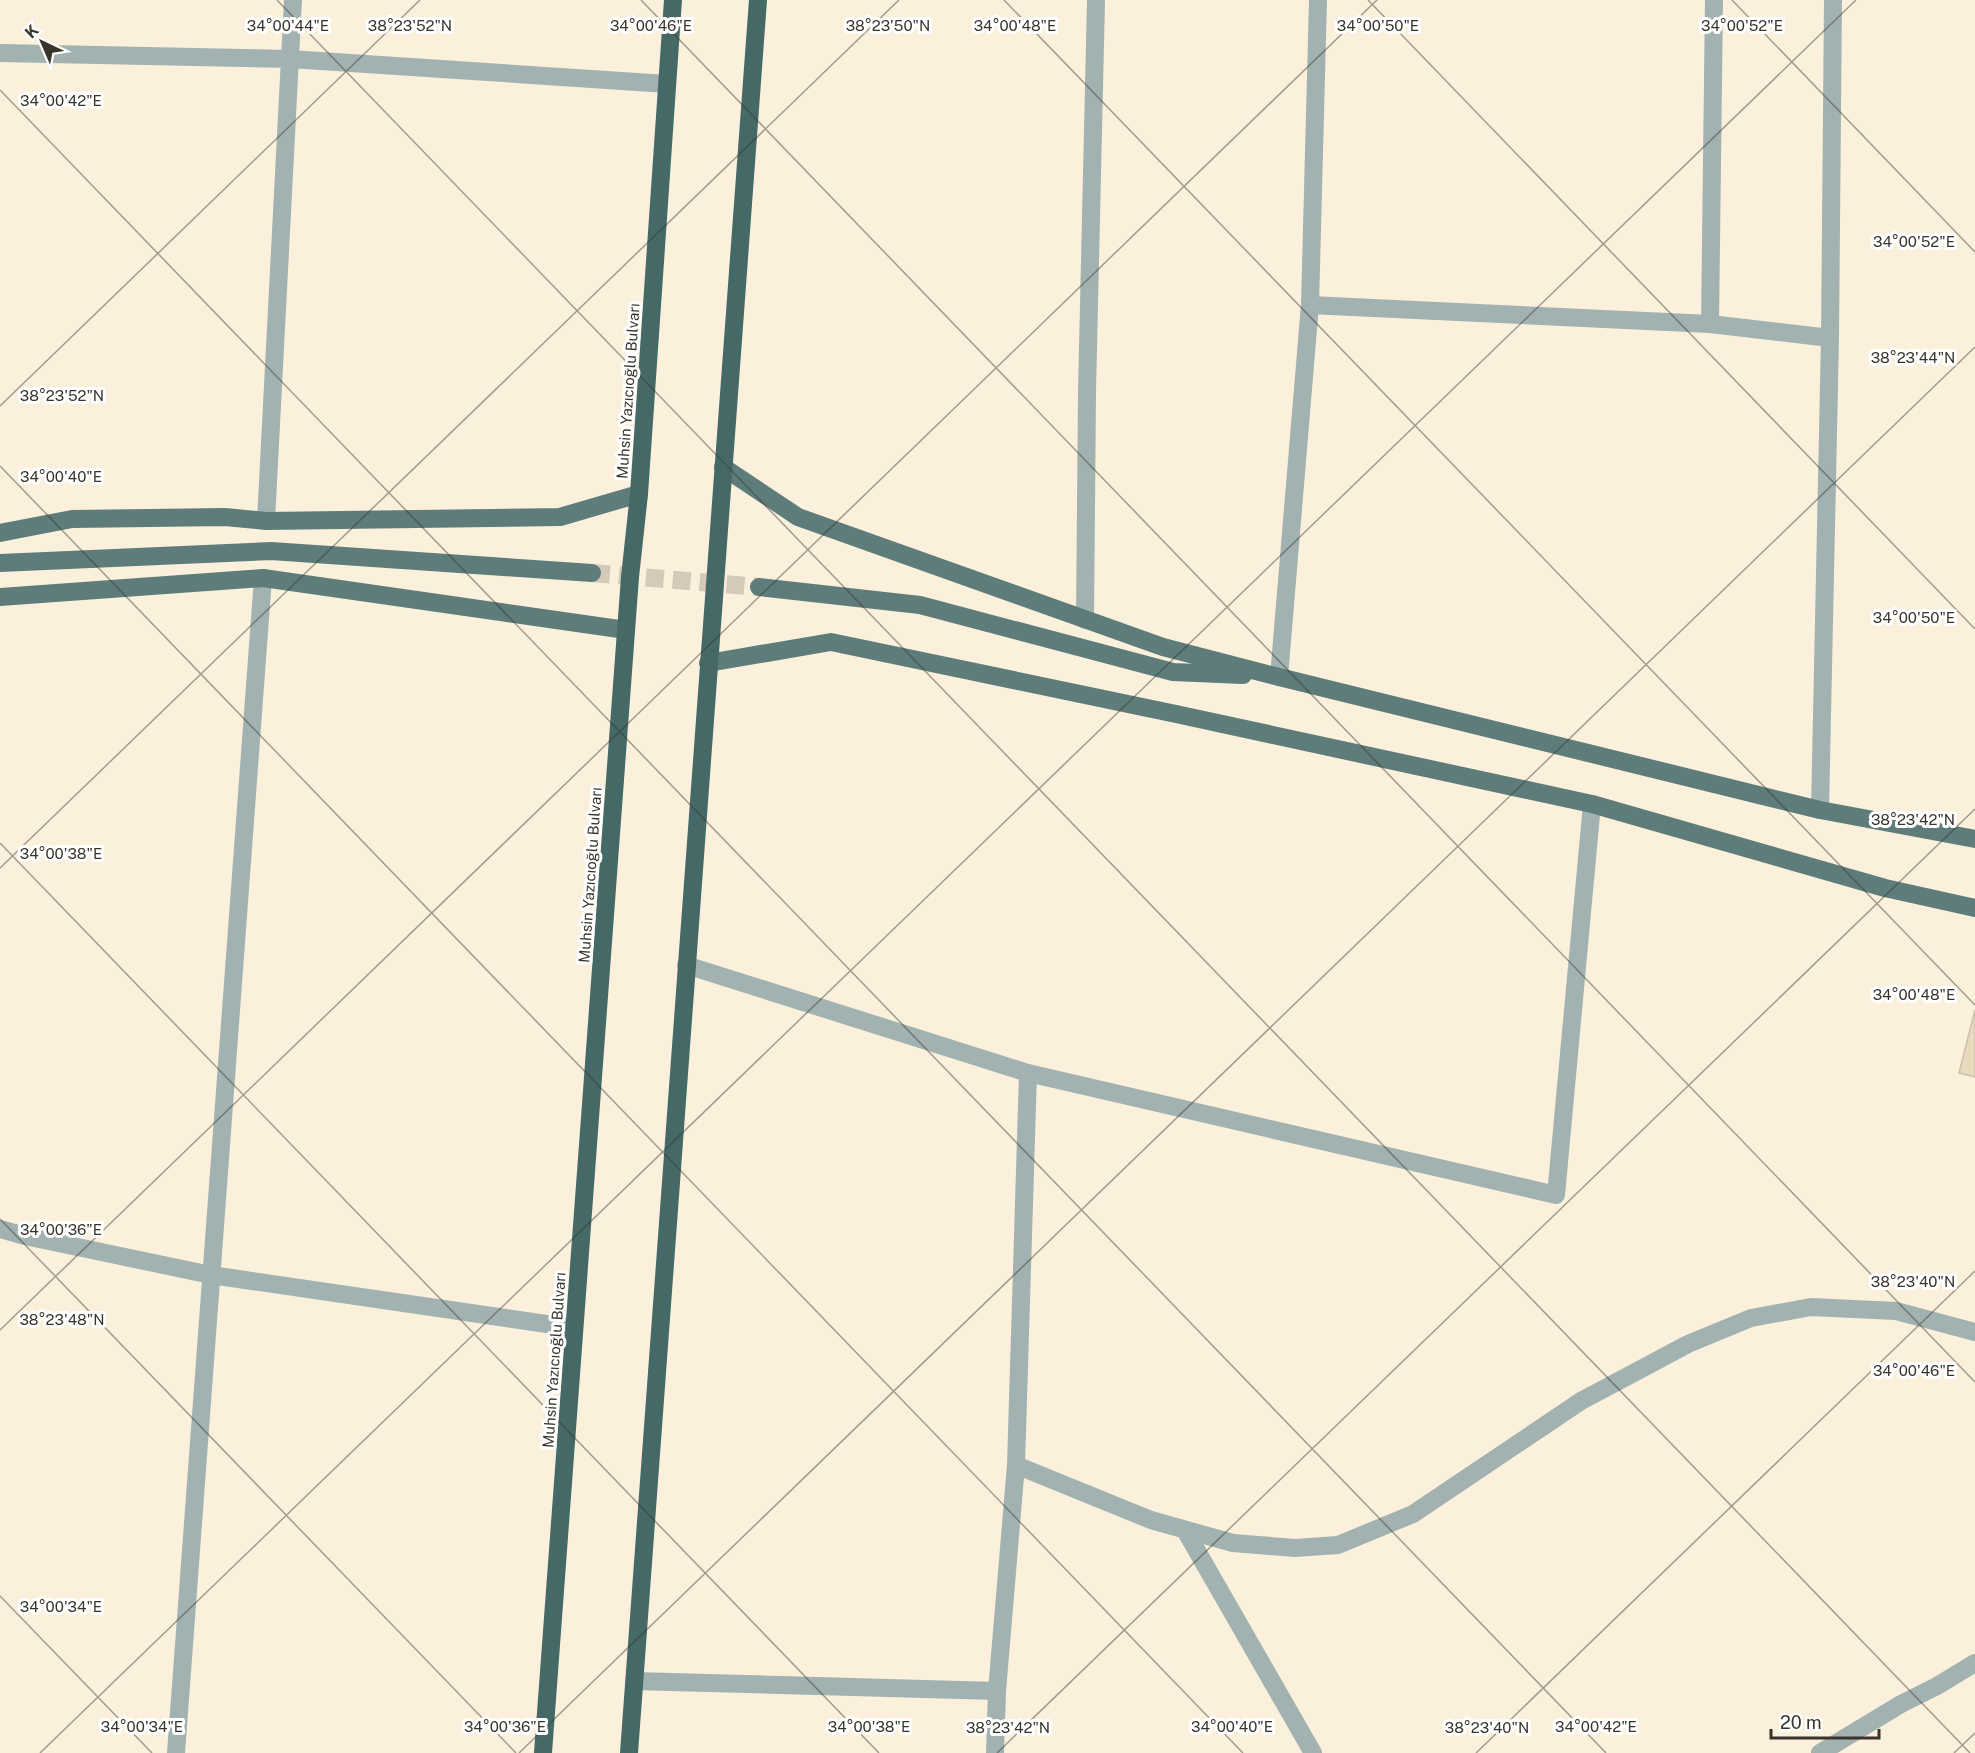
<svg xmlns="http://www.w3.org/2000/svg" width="1975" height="1753" viewBox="0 0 1975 1753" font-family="'Public Sans',sans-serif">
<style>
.building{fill:#e8dabd;stroke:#cbc1ae;stroke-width:1.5}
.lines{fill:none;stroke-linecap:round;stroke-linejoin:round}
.major-tunnel{stroke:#d4cab9;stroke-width:18;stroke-dasharray:18 9;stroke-linecap:butt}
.minor{stroke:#a1b2b0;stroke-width:18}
.major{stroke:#5d7c7a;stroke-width:18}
.highway{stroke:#456967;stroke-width:18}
.ticks{fill:none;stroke:#38342c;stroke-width:1.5;stroke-opacity:0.45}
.labels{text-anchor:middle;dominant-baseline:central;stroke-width:6;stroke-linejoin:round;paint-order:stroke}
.street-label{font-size:15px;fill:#38342c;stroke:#fff}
.ticks-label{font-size:15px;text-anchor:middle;fill:#38342c;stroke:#fff;stroke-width:6;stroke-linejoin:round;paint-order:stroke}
</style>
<rect width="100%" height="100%" fill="#fbf0dc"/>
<!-- building -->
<path class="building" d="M1975,1010V1077L1959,1073Z"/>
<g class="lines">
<!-- major-tunnel -->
<path class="major-tunnel" d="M592,573L759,587"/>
<!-- minor -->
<path class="minor" d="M0,53L290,59L667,84
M1310,305L1710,324L1830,338L1833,0
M1710,324L1714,0
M266,521L293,0
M1085,620L1087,392L1096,0
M1279,677L1310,305L1318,0
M1820,810L1830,338
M686,965L1028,1073L1556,1195L1592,804
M0,1229L25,1236L211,1275L574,1328
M1016,1465L1151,1520L1233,1543L1295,1548L1338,1545L1413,1514L1581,1401L1688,1344L1751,1318L1811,1307L1896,1311L1975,1332
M1185,1530L1313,1753
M634,1681L997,1691
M176,1753L263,578
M995,1753L997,1691L1016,1465L1028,1073
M1820,1753L1901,1704L1937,1686L1975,1663"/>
<!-- major -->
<path class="major" d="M723,467L798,517L1163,647L1279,677L1820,810L1975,839
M0,533L72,519L225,517L266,521L560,517L639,494
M0,563L271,551L592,573
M759,587L920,605L1173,672L1243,675
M0,597L263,578L626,630
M708,663L831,642L1176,714L1592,804L1885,888L1975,908"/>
<!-- highway -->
<path class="highway" d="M543,1753L630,577L639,494L673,0
M629,1753L758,0"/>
</g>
<!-- ticks -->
<path class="ticks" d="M277,0L1970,1753M641,0L1975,1382M1004,0L1975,1005M1368,0L1975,629M1732,0L1975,252M0,90L1606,1753M0,406L420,0M0,466L1243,1753M0,843L879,1753M0,868L899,0M0,1219L516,1753M0,1330L1377,0M0,1596L152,1753M40,1753L1856,0M519,1753L1975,347M997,1753L1975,809M1476,1753L1975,1271M1954,1753L1975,1733"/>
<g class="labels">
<!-- street labels -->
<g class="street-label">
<text transform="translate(628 391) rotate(-86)">Muhsin Yazıcıoğlu Bulvarı</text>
<text transform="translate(590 875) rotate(-86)">Muhsin Yazıcıoğlu Bulvarı</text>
<text transform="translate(554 1360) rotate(-86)">Muhsin Yazıcıoğlu Bulvarı</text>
</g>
</g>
<g class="ticks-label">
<text x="410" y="31">38°23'52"N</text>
<text x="888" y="31">38°23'50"N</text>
<text x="651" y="31">34°00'46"E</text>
<text x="288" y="31">34°00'44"E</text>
<text x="1015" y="31">34°00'48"E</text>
<text x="1378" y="31">34°00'50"E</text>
<text x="1742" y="31">34°00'52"E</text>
<text x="61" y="106">34°00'42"E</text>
<text x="1914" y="247">34°00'52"E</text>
<text x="1913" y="363">38°23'44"N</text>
<text x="62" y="401">38°23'52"N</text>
<text x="61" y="482">34°00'40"E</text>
<text x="1914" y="623">34°00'50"E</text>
<text x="1913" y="825">38°23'42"N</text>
<text x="61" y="859">34°00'38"E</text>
<text x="1914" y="1000">34°00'48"E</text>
<text x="61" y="1235">34°00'36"E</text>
<text x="1913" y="1287">38°23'40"N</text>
<text x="62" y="1325">38°23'48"N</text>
<text x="1914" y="1376">34°00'46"E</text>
<text x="61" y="1612">34°00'34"E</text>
<text x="142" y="1732">34°00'34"E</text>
<text x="505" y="1732">34°00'36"E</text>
<text x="869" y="1732">34°00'38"E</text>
<text x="1232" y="1732">34°00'40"E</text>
<text x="1596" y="1732">34°00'42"E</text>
<text x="1008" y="1733">38°23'42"N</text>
<text x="1487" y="1733">38°23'40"N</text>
</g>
<!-- north arrow -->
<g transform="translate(42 42) rotate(316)" stroke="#ffffff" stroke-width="4.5" paint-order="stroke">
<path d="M0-4.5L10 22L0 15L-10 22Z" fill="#38342c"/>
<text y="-9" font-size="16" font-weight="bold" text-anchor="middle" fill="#38342c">K</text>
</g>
<!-- scale -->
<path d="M1771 1729v9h108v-9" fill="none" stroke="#38342c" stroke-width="3"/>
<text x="1780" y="1729" font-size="18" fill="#38342c" stroke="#ffffff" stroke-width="4.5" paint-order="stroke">20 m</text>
</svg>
